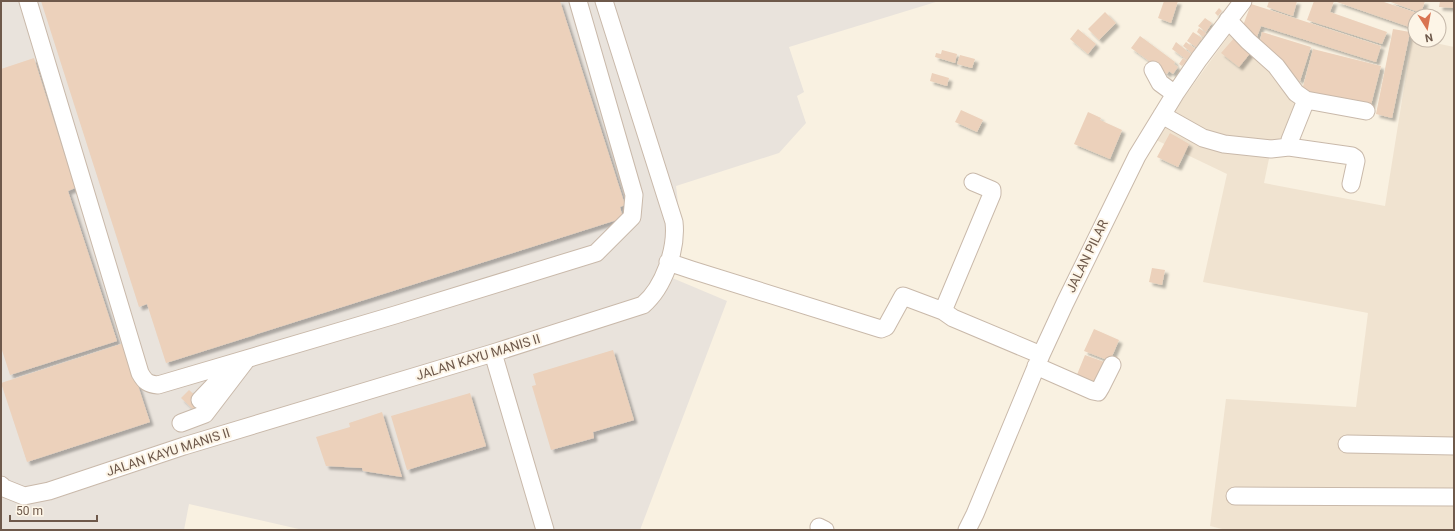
<svg xmlns="http://www.w3.org/2000/svg" width="1455" height="531" viewBox="0 0 1455 531" font-family="Roboto,sans-serif">
<style>
.residential{fill:#f0e3d0}
.industrial{fill:#e9e3dc}
.building{fill:#ecd1bb;filter:url(#shadow)}
.lines{fill:none;stroke-linecap:round;stroke-linejoin:round}
.minor-casing{stroke:#c9b9aa;stroke-width:19}
.minor{stroke:#fff;stroke-width:17}
.labels{text-anchor:middle;dominant-baseline:central;stroke-width:4;stroke-linejoin:round;paint-order:stroke}
.street-label{font-size:13px;fill:#6e594b;stroke:#fdf5e7}
</style>
<defs>
<filter id="shadow"><feDropShadow dx="3.5" dy="3.5" stdDeviation="1" flood-color="#0004"/></filter>
</defs>
<rect width="100%" height="100%" fill="#f9f1e1"/>
<!-- residential -->
<path class="residential" d="M1235,27L1304,104L1283,151L1271,149L1264,183L1385,206L1412,38L1454,47V530H1226L1210,526L1226,399L1356,407L1368,313L1203,282L1227,174L1154,139Z"/>
<!-- industrial -->
<path class="industrial" d="M1,1H939L789,47L804,92L797,96L806,123L779,153L676,186L682,236L670,277L727,301L640,530H303L189,504L184,530H1Z"/>
<!-- building -->
<path class="building" d="M41,1H560L625,205L620,207L623,218L166,363L147,304L139,307Z
M1164,1H1178L1171,23L1158,18Z
M1269,1H1297L1293,16L1267,7Z
M1314,1H1381L1420,14L1419,16H1415V29L1334,1L1330,12L1387,32L1382,44L1307,20Z
M1388,1H1425L1421,13Z
M1440,1H1454V8L1439,7Z
M1251,4L1381,46L1376,62L1261,26L1255,42L1241,31Z
M1219,8L1222,11L1218,16L1215,13Z
M1105,12L1116,23L1099,40L1088,29Z
M1205,18L1212,23L1206,32L1198,26Z
M1199,28L1206,33L1203,37L1197,32Z
M1078,29L1096,44L1088,54L1070,39Z
M1393,29L1410,32L1392,118L1376,114Z
M1193,32L1202,38L1196,47L1187,41Z
M1262,32L1311,47L1300,81L1259,45Z
M1140,36L1175,62L1174,64L1178,67L1173,74L1169,71L1167,74L1131,48Z
M1235,37L1252,51L1239,67L1221,53Z
M1176,42L1191,54L1187,60L1172,49Z
M1186,42L1196,49L1192,53L1183,46Z
M1313,49L1381,66L1370,109L1302,90Z
M942,50L957,54L955,63L935,57L936,53L941,54Z
M960,55L975,59L972,68L957,64Z
M34,58L75,188L68,191L117,341L10,375L1,347V69Z
M1183,58L1187,61L1182,66L1179,64Z
M932,73L949,78L947,86L930,81Z
M961,110L983,120L977,132L955,122Z
M1088,112L1101,118L1100,120L1122,130L1110,159L1074,144Z
M1170,133L1189,144L1178,167L1157,157Z
M1152,268L1165,270L1162,285L1149,282Z
M1094,329L1119,340L1110,361L1084,351Z
M124,343L150,422L27,462L1,383Z
M613,350L634,420L593,432L594,438L551,450L532,386L536,385L533,374Z
M1085,355L1107,363L1098,386L1076,377Z
M189,390L207,406L199,415L181,398Z
M470,393L486,446L407,470L391,416Z
M382,412L402,477L363,471L362,468L326,466L316,437L350,427L349,423Z"/>
<g class="lines">
<defs>
<path id="minor" d="M28,1L140,373C145,382 148,384 158,385L395,315L596,253L632,217L634,195L578,1
M1228,20L1248,41L1276,66L1296,93L1306,100L1290,140L1289,147
M1153,70L1160,83L1175,94
M1306,100L1366,111
M1162,115L1203,138L1224,144L1271,149L1289,147L1352,156L1355,158L1356,161L1351,184
M973,182L992,190V194L943,311L953,318L1041,355
M668,262L692,270L881,329L886,327L903,296L943,311
M493,353L545,530
M1036,366L1093,391L1098,392L1101,387L1112,365
M200,400L219,380L220,376
M181,423L205,414L247,359
M1347,444L1454,446
M1,485L4,488L24,496L49,491L184,446L493,353L643,305C664,287 677,249 674,222L604,1
M1235,496L1454,497
M819,527L825,530
M967,530L975,514L1041,355L1065,303L1137,156L1175,94L1199,59L1243,1"/>
</defs>
<!-- minor casing -->
<use href="#minor" class="minor-casing"/>
<!-- minor -->
<use href="#minor" class="minor"/>
</g>
<g class="labels">
<!-- street labels -->
<g class="street-label">
<text transform="translate(1087 256) rotate(-64)">JALAN PILAR</text>
<text transform="translate(478 357) rotate(-17)">JALAN KAYU MANIS II</text>
<text transform="translate(168 452) rotate(-18)">JALAN KAYU MANIS II</text>
</g>
</g>
<!-- border -->
<rect width="1455" height="531" fill="none" stroke="#6e594b" stroke-width="4"/>
<!-- north arrow -->
<g transform="translate(1427 28) rotate(169)"><circle r="19" fill="#fdf5e7" stroke="#c4b7a9"/>
<path d="M0-3L7 15L0 10L-7 15Z" fill="#d97451"/>
<text y="-6" font-size="11" font-weight="bold" text-anchor="middle" fill="#6e594b">N</text>
</g>
<!-- scale -->
<path d="M10 515v6h87v-6" fill="none" stroke="#6e594b" stroke-width="2"/>
<text x="16" y="515" font-size="12" fill="#6e594b" stroke="#fdf5e7" stroke-width="3" paint-order="stroke">50 m</text>
</svg>
